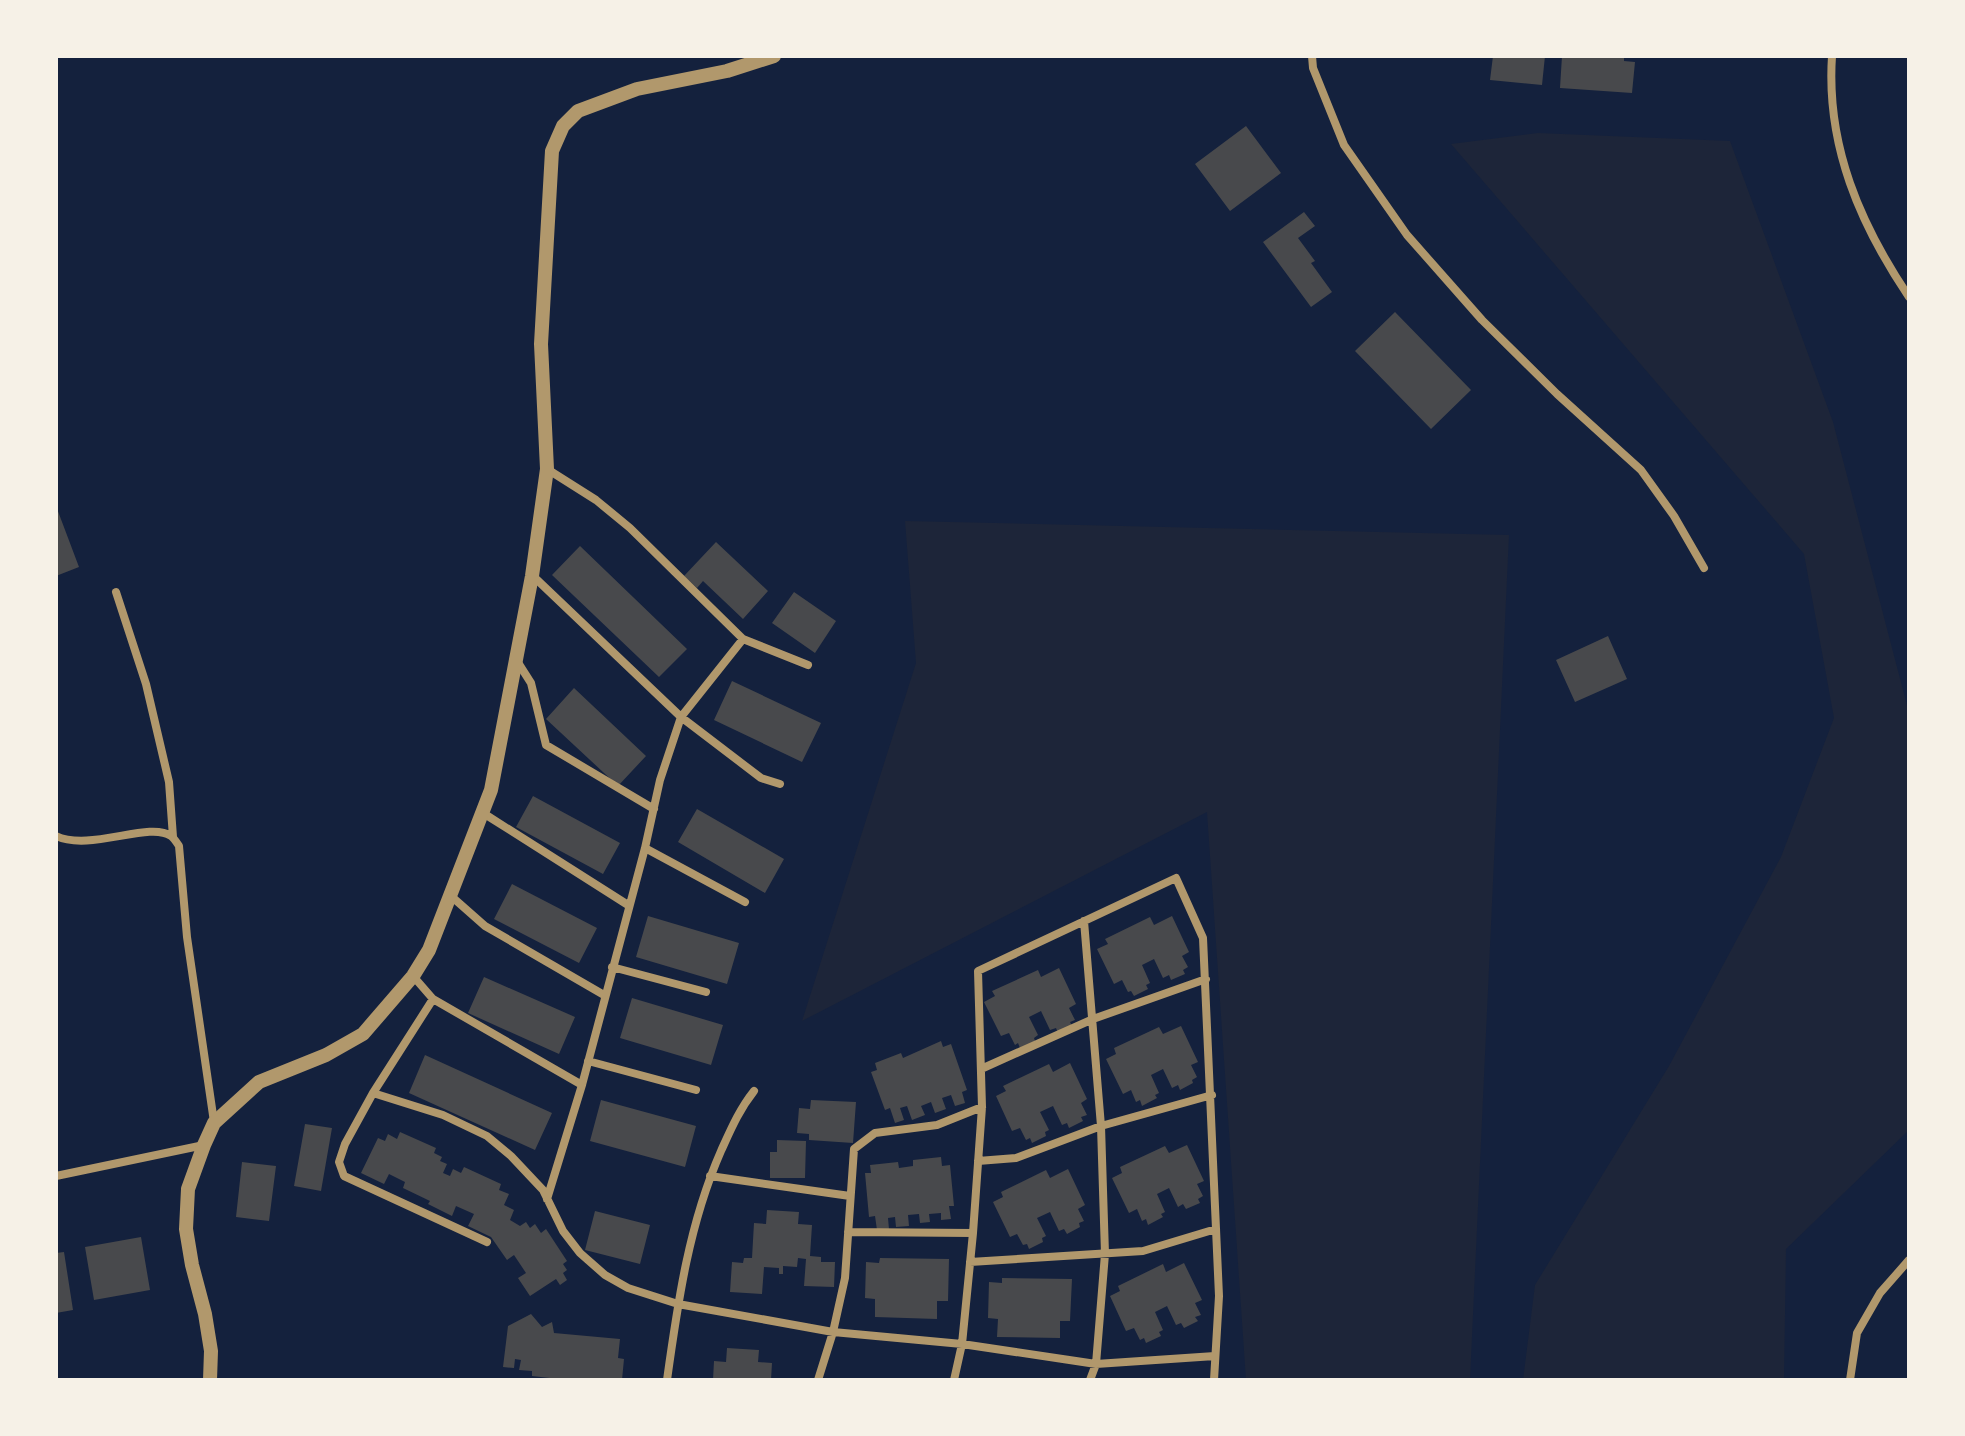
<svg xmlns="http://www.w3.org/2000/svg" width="1965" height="1436" viewBox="0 0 1965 1436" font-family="'Space Grotesk',sans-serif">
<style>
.green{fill:#1d2539}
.building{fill:#48494c}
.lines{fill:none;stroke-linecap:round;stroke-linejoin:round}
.minor{stroke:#b1986c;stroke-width:8}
.tertiary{stroke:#b1986c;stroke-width:14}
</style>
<rect width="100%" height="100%" fill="#14213d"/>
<!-- green -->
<path class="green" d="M1538,133L1730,141L1833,422L1909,713V1130L1786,1249L1784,1380H1523L1535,1285L1669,1066L1781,857L1834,718L1804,554L1451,144Z
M905,521L1509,535L1470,1380H1246L1207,812L802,1021L916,663Z"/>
<!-- building -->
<path class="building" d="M1493,56H1545L1542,85L1490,80Z
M1562,56H1624V61L1635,62L1632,93L1560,88Z
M1246,126L1281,173L1230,211L1195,164Z
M1304,212L1315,226L1298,238L1315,261L1311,263L1332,292L1311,307L1263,242Z
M1395,312L1471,390L1431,429L1355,351Z
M56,506L79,567L56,576Z
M716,542L768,591L743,619L703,581L697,588L684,576Z
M580,546L687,649L659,677L552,575Z
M794,592L836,621L815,653L772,623Z
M1608,636L1627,679L1575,702L1556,660Z
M732,681L821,723L802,762L714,720Z
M574,688L646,756L618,786L546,719Z
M533,796L620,843L603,874L516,827Z
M697,809L784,859L765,893L678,842Z
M512,884L597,928L579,963L494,919Z
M648,916L739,943L727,984L636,957Z
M1172,916L1189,952L1182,956L1188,967L1183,970L1185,974L1171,980L1169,975L1163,978L1154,959L1142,965L1150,983L1146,985L1148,989L1134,996L1131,991L1128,992L1122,980L1114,984L1097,949L1108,944L1105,939L1150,917L1154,925Z
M1059,968L1076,1004L1069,1008L1075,1020L1070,1022L1072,1026L1058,1033L1056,1028L1050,1030L1041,1011L1029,1017L1038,1035L1034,1038L1035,1041L1020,1048L1018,1043L1015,1045L1009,1033L1001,1036L984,1002L995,996L992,991L1038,970L1041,977Z
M484,977L575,1017L559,1054L468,1013Z
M632,998L723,1025L711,1065L620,1038Z
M1181,1026L1198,1062L1191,1065L1197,1077L1192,1080L1193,1083L1180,1090L1178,1085L1172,1088L1163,1069L1151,1075L1159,1093L1155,1095L1157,1098L1142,1106L1140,1100L1136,1102L1131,1090L1123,1094L1106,1059L1116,1054L1114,1048L1159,1027L1163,1034Z
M941,1041L943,1047L951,1044L967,1090L962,1092L965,1103L955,1106L951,1095L942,1098L946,1109L935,1113L931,1102L921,1106L925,1115L912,1120L907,1106L900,1108L904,1120L895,1123L890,1108L885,1110L871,1072L877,1070L875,1063L901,1053L903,1058Z
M425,1055L552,1113L535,1150L409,1093Z
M1070,1063L1087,1099L1081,1103L1087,1115L1081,1117L1083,1121L1069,1128L1067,1123L1062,1125L1053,1106L1040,1112L1049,1130L1045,1132L1046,1136L1032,1143L1030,1138L1026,1140L1020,1128L1012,1131L996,1096L1006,1091L1003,1086L1049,1064L1053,1072Z
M601,1100L696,1126L685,1167L590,1141Z
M811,1100L856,1102L853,1143L809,1140V1134L797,1133L799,1108L810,1109Z
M305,1124L332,1128L321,1191L294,1186Z
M400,1132L436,1148L434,1153L442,1157L440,1161L447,1164L443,1173L450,1176L453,1169L461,1173L464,1167L501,1184L499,1190L509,1194L504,1205L514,1210L510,1220L520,1226L526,1222L530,1228L535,1224L541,1233L546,1229L567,1261L563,1264L567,1270L563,1273L567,1280L560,1285L556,1279L530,1296L518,1278L526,1273L514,1255L507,1260L491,1237L468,1226L474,1214L456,1206L452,1216L428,1204L430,1201L403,1188L405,1182L389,1174L384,1184L361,1173L378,1138L385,1141L388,1134L397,1139Z
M777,1140L806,1141L805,1178H770V1152H777Z
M1187,1145L1204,1181L1197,1184L1203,1196L1198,1199L1200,1203L1186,1209L1183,1204L1178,1207L1169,1188L1157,1194L1165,1212L1161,1214L1163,1217L1148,1225L1146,1219L1142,1221L1137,1209L1129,1213L1112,1178L1122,1173L1120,1167L1165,1146L1169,1153Z
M941,1157L942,1166L950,1165L954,1206H949L951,1219L941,1220V1213L929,1214L930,1222L920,1223L919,1214L908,1215L909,1226L896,1227L895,1217L888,1218L889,1229L877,1230L875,1216L869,1217L865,1173H871L870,1165L898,1162L899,1168L913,1166V1160Z
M242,1162L276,1166L269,1221L236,1217Z
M1068,1169L1085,1205L1078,1209L1084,1221L1079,1223L1080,1227L1067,1234L1064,1229L1059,1231L1050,1212L1037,1218L1046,1236L1042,1238L1043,1242L1029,1249L1027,1244L1023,1245L1017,1234L1010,1237L993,1202L1003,1197L1001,1192L1046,1170L1050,1178Z
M767,1210L799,1212L798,1224L812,1225L810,1256L821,1257V1262H835L834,1287L804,1286L806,1259L798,1258L797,1267L783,1266V1274H779V1268L764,1267L762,1294L730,1292L732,1262L743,1263L744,1258H752L754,1223L766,1224Z
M595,1211L650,1225L640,1264L585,1250Z
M141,1237L150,1290L94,1300L85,1247Z
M64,1252L73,1310L56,1313V1253Z
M880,1258L949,1259L948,1301H937V1319L875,1317V1299L865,1298L866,1262L879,1263Z
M1184,1263L1202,1300L1195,1303L1201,1315L1195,1317L1198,1321L1184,1328L1181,1323L1176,1325L1167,1306L1155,1312L1163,1330L1159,1332L1161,1336L1146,1343L1144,1338L1140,1340L1134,1328L1126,1331L1110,1296L1120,1291L1118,1286L1163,1264L1166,1272Z
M1002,1278L1072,1279L1070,1321H1060V1338L997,1337L998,1319L988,1318L989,1282L1002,1283Z
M531,1314L542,1327L552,1322L554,1333L620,1339L618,1358L624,1359L622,1380H567L532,1376V1371L519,1370L521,1360L515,1359L514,1368L503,1367L508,1326Z
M727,1348L759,1350L758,1362L772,1363L771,1380H713L714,1361L726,1362Z"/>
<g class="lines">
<!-- minor -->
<path class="minor" d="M1312,56L1313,68L1344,145L1407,235L1482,320L1557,394L1641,470L1674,516L1704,568
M1832,56C1826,146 1860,224 1909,297
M547,469L596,500L630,528L743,639L808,665
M533,576L681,717L743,639
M116,592L146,684L169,782L173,837
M517,661L531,683L546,745L654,809
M483,813L628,905
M56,836C90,852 149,821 171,836C174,838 177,843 179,846L187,937L214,1122
M645,848L745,902
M451,896L485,926L604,995
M1084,921L1101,1126L1105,1254L1096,1364L1090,1380
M612,967L706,992
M413,976L433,999L582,1085
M433,999L373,1093L443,1115L487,1136L511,1156L543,1190L563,1231L580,1253L605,1275L628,1288L678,1304L833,1332L962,1344L1096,1364L1215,1356
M588,1061L696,1090
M981,1069L1093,1019L1206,979
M373,1093L345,1144L339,1162L344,1176L487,1242
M978,1161L1016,1158L1101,1126L1212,1095
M56,1176L204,1145
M710,1176L850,1196
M547,1199L582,1085L645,848L660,780L681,717L761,778L780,784
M848,1232L973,1233
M970,1262L1143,1251L1216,1229
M667,1380C678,1301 689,1224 721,1151C731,1129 739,1110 754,1091
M818,1380L833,1332L845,1278L854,1149L875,1133L937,1125L982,1107
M954,1380L962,1344L973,1233L982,1107L978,971L1176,878L1203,938L1219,1296L1214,1380
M1850,1380L1857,1333L1880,1293L1909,1260"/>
<!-- tertiary -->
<path class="tertiary" d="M210,1380L211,1351L205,1314L192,1265L186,1229L188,1189L204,1145L214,1123L259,1082L326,1055L363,1034L413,976L429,950L491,790L532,576L547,469L541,344L552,151L563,126L578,111L637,89L727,71L774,56"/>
</g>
<!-- border -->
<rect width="1965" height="1436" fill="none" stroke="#f6f1e7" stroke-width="116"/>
</svg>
